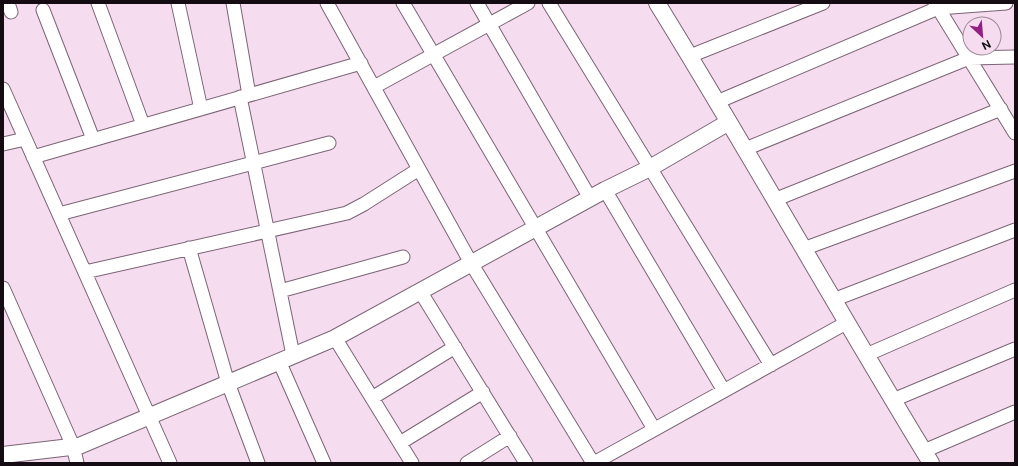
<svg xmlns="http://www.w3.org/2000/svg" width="1018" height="466" viewBox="0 0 1018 466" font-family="'Public Sans',sans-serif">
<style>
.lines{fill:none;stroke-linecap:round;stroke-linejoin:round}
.minor-casing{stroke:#7b6576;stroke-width:15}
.tertiary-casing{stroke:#7b6576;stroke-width:18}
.minor{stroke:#fff;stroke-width:13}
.tertiary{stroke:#fff;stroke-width:16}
</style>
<rect width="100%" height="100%" fill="#f5dcef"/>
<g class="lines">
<defs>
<path id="minor" d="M8,3L11,12
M98,3L143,125
M178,3L201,109
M233,3L249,95
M327,3L471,263L593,463
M403,3L654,429
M477,3L590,198
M549,3L771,365
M935,3L1015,133
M43,10L93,139
M690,56L823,3
M374,87L528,3
M3,89L170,463
M240,97L293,355
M717,102L938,8L1006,3
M3,144L25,139
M745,149L969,58L1015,57
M33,157L361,63
M605,190L724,391
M774,200L1001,109
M59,214L329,143
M189,248L228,383L258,463
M803,249L1015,171
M85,272L347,213L364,204L419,169
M3,288L73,446L77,463
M280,291L403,257
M420,291L526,463
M833,300L1015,230
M335,338L412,463
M866,355L1015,290
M279,361L324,463
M372,398L455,347
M893,400L1015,349
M400,443L483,392
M924,451L1015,412
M467,463L510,436
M594,463L846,323"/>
<path id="tertiary" d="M657,3C751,155 838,311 931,463
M3,455L79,446L335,338L605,190L650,168L729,122"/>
</defs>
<!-- minor casing -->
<use href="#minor" class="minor-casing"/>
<!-- tertiary casing -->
<use href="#tertiary" class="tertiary-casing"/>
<!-- minor -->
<use href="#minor" class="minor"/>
<!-- tertiary -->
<use href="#tertiary" class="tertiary"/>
</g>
<!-- border -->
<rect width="1018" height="466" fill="none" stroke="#140c12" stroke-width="8"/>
<!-- north arrow -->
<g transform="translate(982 36) rotate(154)"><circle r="19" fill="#f5dcef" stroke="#9b8997"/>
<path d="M0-3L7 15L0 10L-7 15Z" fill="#912182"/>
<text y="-6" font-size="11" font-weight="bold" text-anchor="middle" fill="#140c12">N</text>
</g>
</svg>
